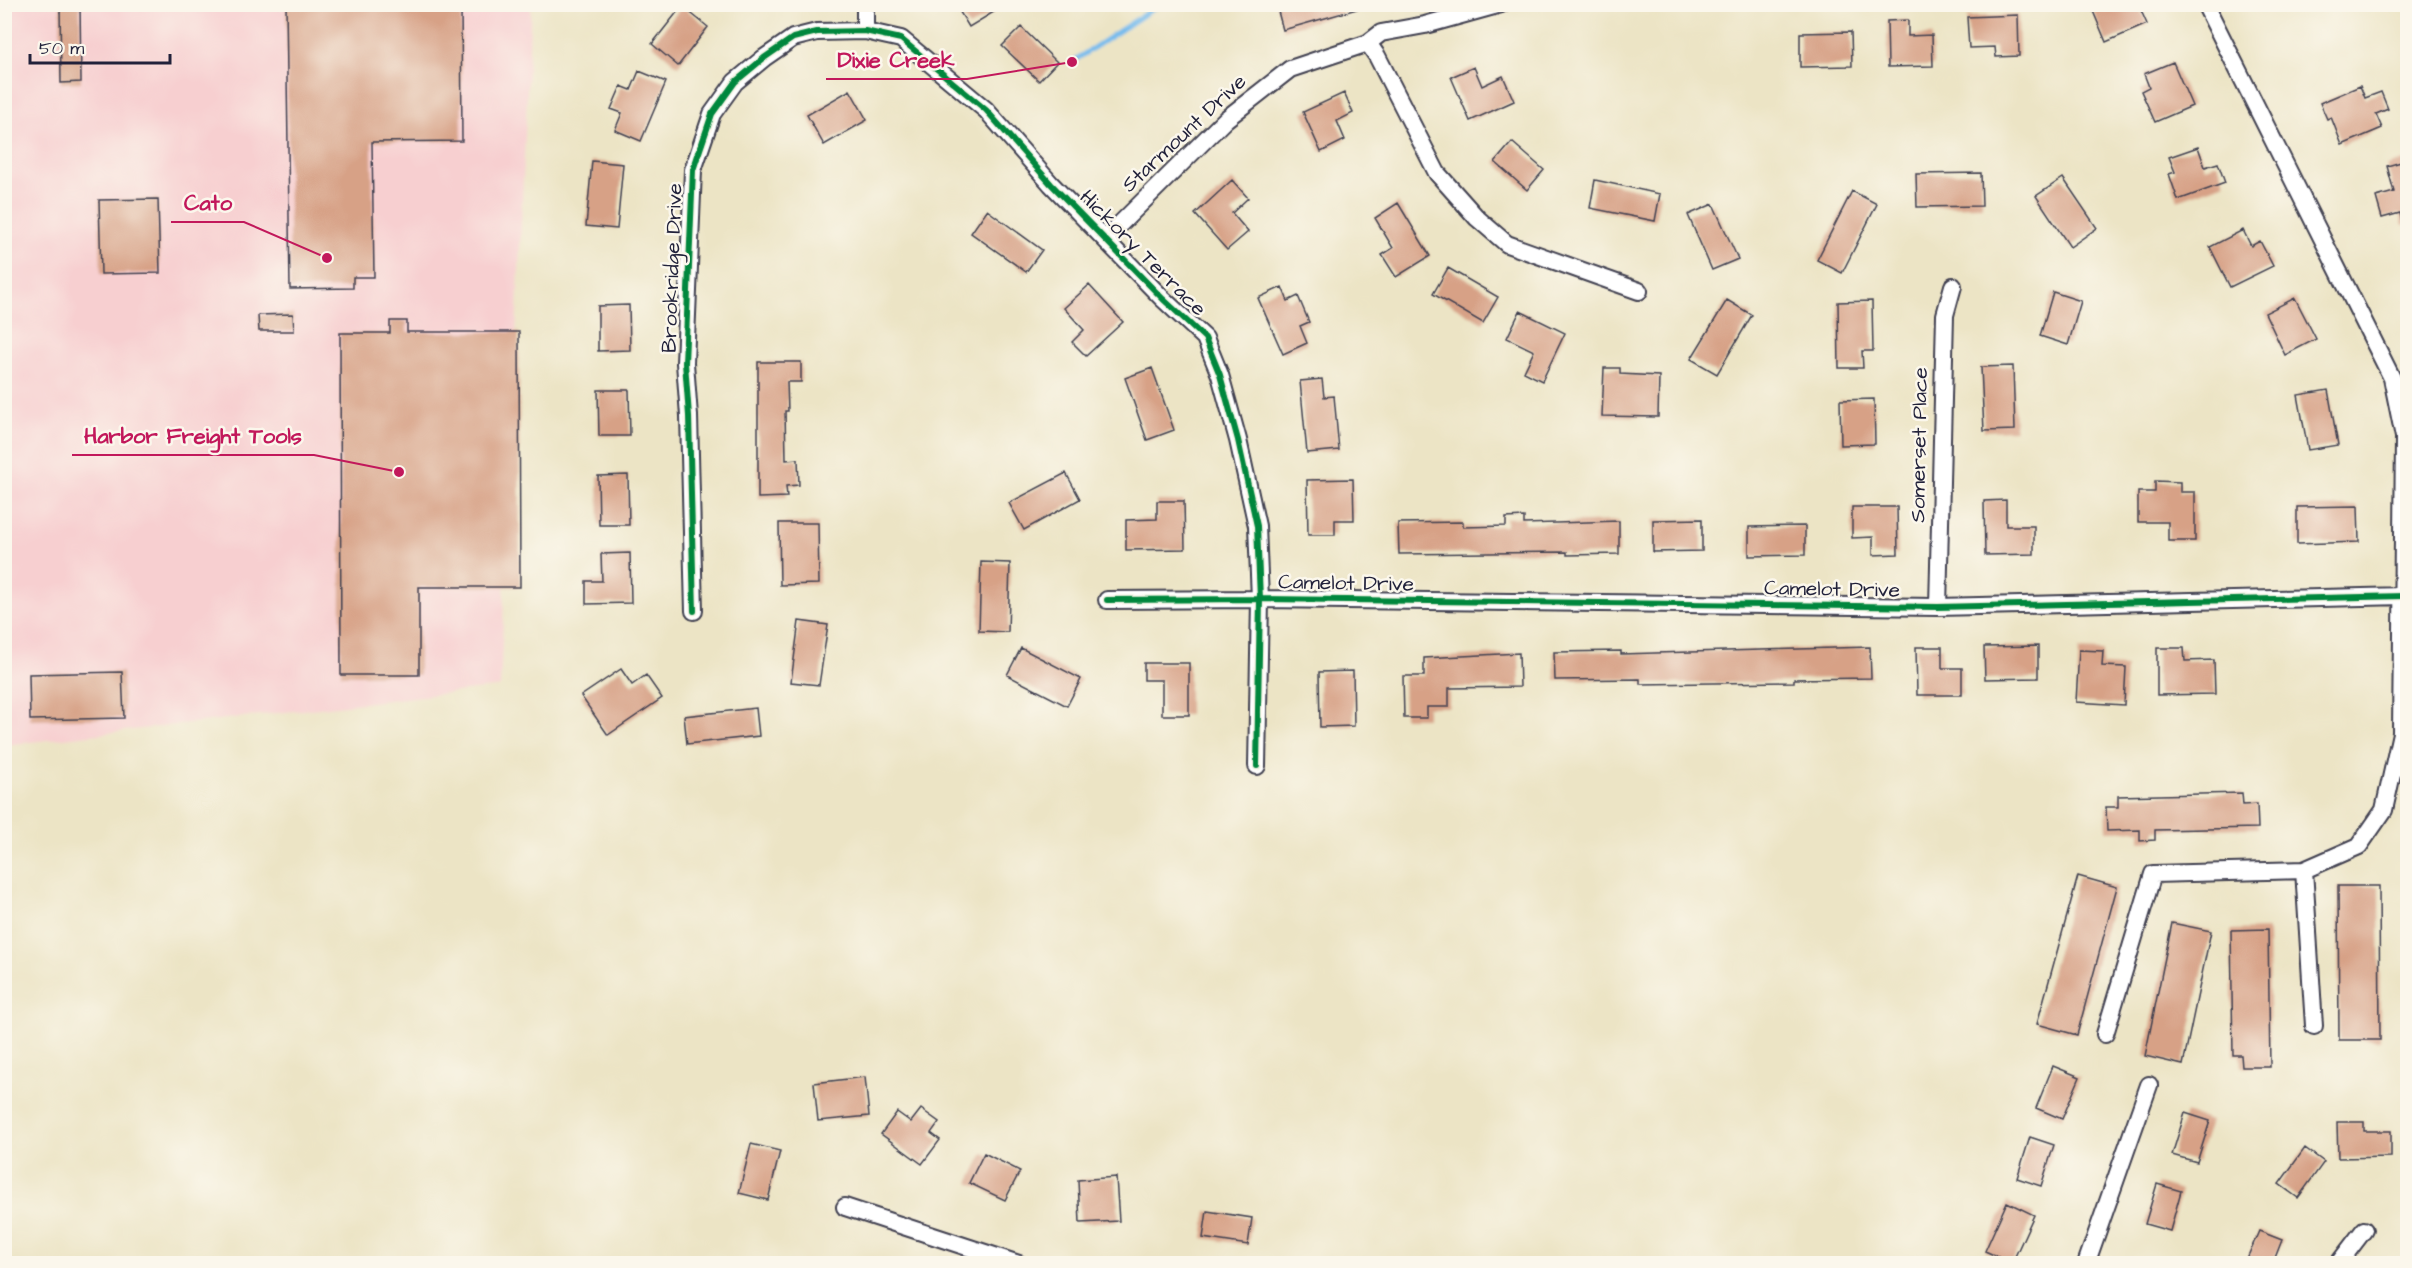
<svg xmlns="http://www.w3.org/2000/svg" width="2412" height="1268" viewBox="0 0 2412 1268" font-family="'Architects Daughter',sans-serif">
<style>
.built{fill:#f7cfd0}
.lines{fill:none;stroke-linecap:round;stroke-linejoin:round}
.stream{stroke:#76bbed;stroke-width:5}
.building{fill:#d7a186}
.street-casing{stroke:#403f50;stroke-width:20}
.street{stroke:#fff;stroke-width:16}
.cycleway-casing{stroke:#fbf7ec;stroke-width:10}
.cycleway{stroke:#00873e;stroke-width:6}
.labels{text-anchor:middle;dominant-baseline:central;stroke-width:5;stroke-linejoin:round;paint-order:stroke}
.street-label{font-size:21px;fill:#22223b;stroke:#fbf7ec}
.leader{fill:none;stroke:#c2185b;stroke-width:2}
.callout-dot{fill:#c2185b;stroke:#fbf7ec;stroke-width:2}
.callout-label{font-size:22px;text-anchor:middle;font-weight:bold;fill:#c2185b;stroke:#fbf7ec;stroke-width:5;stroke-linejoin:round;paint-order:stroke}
</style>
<rect width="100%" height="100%" fill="#fbf7ec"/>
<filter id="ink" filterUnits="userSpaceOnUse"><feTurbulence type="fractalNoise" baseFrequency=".0167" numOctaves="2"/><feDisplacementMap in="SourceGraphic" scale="12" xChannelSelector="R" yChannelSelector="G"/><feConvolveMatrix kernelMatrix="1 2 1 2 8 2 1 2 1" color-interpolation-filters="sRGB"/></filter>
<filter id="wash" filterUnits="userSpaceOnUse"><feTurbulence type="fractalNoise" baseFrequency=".008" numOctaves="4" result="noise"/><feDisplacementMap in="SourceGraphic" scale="24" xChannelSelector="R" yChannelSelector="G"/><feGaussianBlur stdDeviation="1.35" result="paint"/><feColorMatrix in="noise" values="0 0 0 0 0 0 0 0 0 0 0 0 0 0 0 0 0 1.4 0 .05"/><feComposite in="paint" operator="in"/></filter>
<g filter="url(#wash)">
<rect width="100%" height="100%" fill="#ece4c5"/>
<!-- built -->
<path class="built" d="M4,5H531L500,687L5,745Z"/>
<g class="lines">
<!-- stream -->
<path class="stream" d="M1072,62L1160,4"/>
</g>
<g id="blocks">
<!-- building -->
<path class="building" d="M60,4H80L81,82L61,83Z
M286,4H461L462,141L372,142L374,277H353V288L290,289Z
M955,4H1007L969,27Z
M1276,4H1357V9L1283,30Z
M2090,4H2138L2147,24L2106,42Z
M682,6L708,27L678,66L652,44Z
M2018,15L2019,56L1996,57L1995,47L1969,48L1967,17Z
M1908,20V36L1932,35L1933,66L1888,67L1887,21Z
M1021,27L1057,62L1039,81L1002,46Z
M1851,32L1852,66L1800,67V33Z
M2173,62L2192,106L2155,122L2141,91L2149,87L2144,74Z
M1474,67L1482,86L1503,76L1514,101L1470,121L1451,77Z
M639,71L666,82L641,141L615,130L622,113L611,109L621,86L631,90Z
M2360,86L2365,98L2381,92L2388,109L2376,114L2382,128L2342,145L2331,117L2327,119L2320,103Z
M850,90L867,120L824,145L807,115Z
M1344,93L1353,113L1337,121L1345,140L1321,152L1303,112Z
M1512,142L1544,170L1527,190L1495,162Z
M2198,147L2205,167L2218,163L2225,183L2178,200L2169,174L2175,172L2169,157Z
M2408,160V224L2403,225L2400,213L2382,218L2376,197L2394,192L2387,166Z
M592,161L623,164L617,229L586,226Z
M1981,173L1982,206L1917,207L1916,174Z
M2063,178L2097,228L2070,247L2036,196Z
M1232,180L1248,198L1232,213L1248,232L1227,250L1195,214Z
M1595,180L1660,194L1655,221L1590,208Z
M1852,191L1877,204L1842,273L1817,260Z
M158,199L160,273L101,274L99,200Z
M1398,203L1430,256L1396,277L1382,255L1393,248L1375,218Z
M1713,204L1738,259L1712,270L1688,215Z
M987,210L1042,250L1026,272L971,233Z
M2243,230L2251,246L2260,241L2273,266L2230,287L2210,247Z
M1448,268L1498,297L1483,323L1433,294Z
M1089,285L1123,322L1086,356L1072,342L1084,330L1064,308Z
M1282,287L1288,301L1298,296L1309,322L1300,326L1307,343L1283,354L1258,298Z
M2053,292L2081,301L2068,345L2040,336Z
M2295,298L2316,339L2285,355L2265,313Z
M1727,300L1752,315L1717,374L1691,359Z
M1872,301L1873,351H1862L1863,368H1839L1838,302Z
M629,305L630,350L598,351V306Z
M1520,311L1565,333L1542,381L1524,372L1534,351L1507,338Z
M293,314L294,331H259L258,315Z
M390,321H407V332H519L520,587H419V675H341L340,333H390Z
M758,362H801V382H787L788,411H785L786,460L798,459L799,485L786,486L787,497L758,498Z
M2013,366L2015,430L1984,431L1981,367Z
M1152,368L1174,430L1147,440L1125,378Z
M1604,368H1620V374L1659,376L1658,417L1602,416Z
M1322,379L1324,397L1334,396L1339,450L1307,453L1300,381Z
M598,390H629L630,436H599Z
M2328,390L2338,445L2308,450L2298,395Z
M1874,399L1875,444L1841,445L1840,400Z
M1066,473L1080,499L1024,530L1009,503Z
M628,475L629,525H599L598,476Z
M1353,479L1354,520H1335V535H1308L1307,480Z
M2155,481L2180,482V492H2195V541H2168V522H2138V492H2155Z
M2006,500V526H2034V554L1985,555L1984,501Z
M1157,501H1184L1185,549L1126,550V520L1157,519Z
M2358,506L2359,542L2297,544V507Z
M1852,507H1897L1898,554L1873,555V537L1852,538Z
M1524,517V524L1619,521V554L1567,555V552L1399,554L1398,523L1463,522V527L1506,526V518Z
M1702,519V551L1653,552V520Z
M779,523H818L819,584L780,585Z
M1805,526V555L1749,556V527Z
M630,553L631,603L586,604V581H602L601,554Z
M981,562L1010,563L1008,632L979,631Z
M799,621L828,625L819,685L791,682Z
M2038,646V678L1985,679L1984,647Z
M1870,647L1871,678L1794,679V682L1640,684V679L1555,680L1554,652L1621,651V654Z
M1916,647H1942V668H1962V695H1917Z
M1021,648L1081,679L1067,706L1007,675Z
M2157,648H2184L2185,661L2214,660L2215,694L2157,695Z
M2079,650L2103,651L2102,666L2126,667L2124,705L2076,702Z
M1519,653L1520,687L1449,688V707H1427V718H1404L1403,676H1424V658Z
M1144,663H1189V715H1162V680H1144Z
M621,669L632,685L646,675L662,698L608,735L581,696Z
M1353,671L1354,726L1320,727L1319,672Z
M122,672L124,718L30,720L29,674Z
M756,708L759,736L687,744L684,716Z
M2242,793L2243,805L2257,804L2258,828L2155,830V840L2140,841V830L2107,831L2106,807H2118V796Z
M2078,876L2117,887L2077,1035L2037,1024Z
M2338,886H2379L2380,1040H2339Z
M2172,923L2211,931L2183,1065L2145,1056Z
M2268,929L2270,1067H2242L2241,1055H2233L2231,930Z
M2053,1066L2080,1077L2062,1119L2036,1108Z
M865,1077L869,1116L818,1121L814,1083Z
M921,1109L939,1122L931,1133L940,1140L922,1164L881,1134L897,1112L911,1122Z
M2185,1113L2210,1121L2197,1162L2172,1155Z
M2337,1122H2364V1131H2391V1157L2338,1158Z
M2030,1137L2054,1145L2041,1186L2017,1178Z
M751,1144L780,1151L768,1200L739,1193Z
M2305,1148L2324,1162L2298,1198L2279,1184Z
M984,1153L1020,1171L1005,1200L969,1183Z
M1116,1177L1119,1221L1080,1223L1078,1180Z
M2157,1184L2181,1191L2170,1231L2145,1224Z
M2007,1202L2034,1215L2012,1263L1985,1251Z
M1207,1211L1252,1218L1248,1245L1203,1238Z
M2259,1231L2282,1240L2273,1263H2245Z"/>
</g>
</g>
<g filter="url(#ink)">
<use href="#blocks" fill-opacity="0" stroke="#403f50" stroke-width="1.5"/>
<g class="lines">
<defs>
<path id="street" d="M865,4V31
M1501,4L1425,25L1381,33L1368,43L1377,56L1437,173L1477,218L1507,244L1639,291
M1105,239L1226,119L1290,69L1368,43
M1107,600L1260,599L1938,607L2404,596
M1938,607L1945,315L1953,286
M694,611L689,416L685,363L693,170L712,114L735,82L764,58L793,38L817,32L865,31L901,39L986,110L1051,184L1163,299L1205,338L1220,375L1238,440L1257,526L1260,599L1257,766
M2304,870L2314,1026
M2105,1034L2153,874L2304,870L2359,846L2384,810L2401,733L2404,437L2392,378L2205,4
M845,1207L1019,1264
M2086,1264L2149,1085
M2338,1264L2364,1230"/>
</defs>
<!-- street casing -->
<use href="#street" class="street-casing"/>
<!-- street -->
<use href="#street" class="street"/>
<defs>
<path id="cycleway" d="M1107,600L1260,599L1938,607L2404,596
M694,611L689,416L685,363L693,170L712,114L735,82L764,58L793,38L817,32L865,31L901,39L986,110L1051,184L1163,299L1205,338L1220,375L1238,440L1257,526L1260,599L1257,766"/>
</defs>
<!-- cycleway casing -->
<use href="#cycleway" class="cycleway-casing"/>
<!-- cycleway -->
<use href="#cycleway" class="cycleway"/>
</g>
</g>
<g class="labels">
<!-- street labels -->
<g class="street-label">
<text transform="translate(1184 133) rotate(-43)">Starmount Drive</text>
<text transform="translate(1143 253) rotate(45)">Hickory Terrace</text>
<text transform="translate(672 268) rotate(-88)">Brookridge Drive</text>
<text transform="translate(1919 445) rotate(-89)">Somerset Place</text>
<text transform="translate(1346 583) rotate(1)">Camelot Drive</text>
<text transform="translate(1832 589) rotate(1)">Camelot Drive</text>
</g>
</g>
<!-- callouts -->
<path class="leader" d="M1072 62L967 79H826M327 258L244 222H171M399 472L314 455H72"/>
<g class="callout-dot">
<circle cx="1072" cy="62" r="6"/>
<circle cx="327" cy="258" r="6"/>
<circle cx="399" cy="472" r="6"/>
</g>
<g class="callout-label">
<text x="896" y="67">Dixie Creek</text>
<text x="208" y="210">Cato</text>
<text x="193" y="443">Harbor Freight Tools</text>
</g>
<!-- margin -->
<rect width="2412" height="1268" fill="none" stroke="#fbf7ec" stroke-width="24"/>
<!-- scale -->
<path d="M30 54v9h140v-9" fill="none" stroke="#22223b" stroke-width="3"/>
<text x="39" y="54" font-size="18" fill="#22223b" stroke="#fbf7ec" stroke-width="4.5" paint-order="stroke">50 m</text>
</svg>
